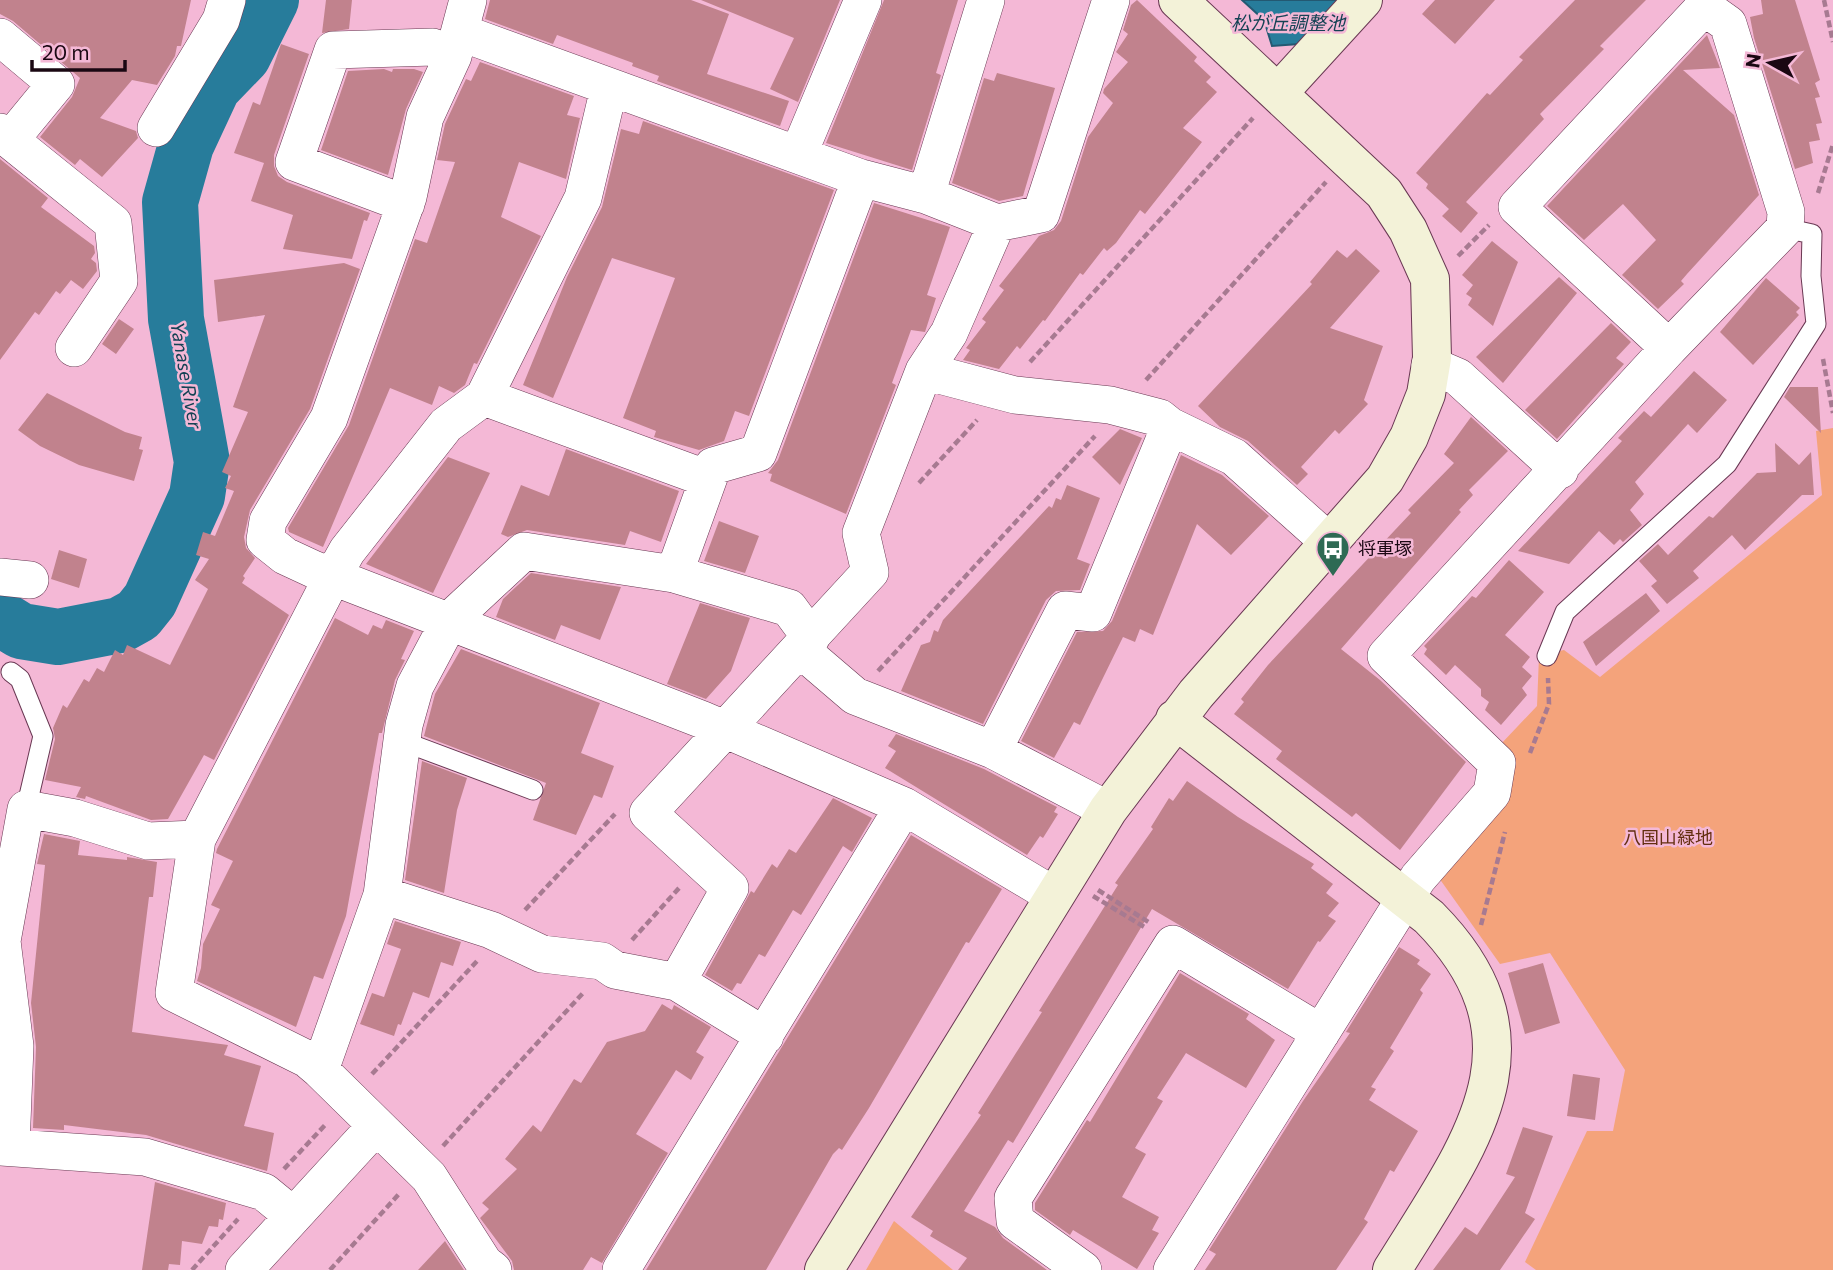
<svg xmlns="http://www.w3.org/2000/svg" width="1833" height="1270" viewBox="0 0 1833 1270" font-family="Commissioner,'Noto Sans JP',sans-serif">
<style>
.green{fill:#f4a37b}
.water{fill:#277c9b;stroke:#235972;stroke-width:2}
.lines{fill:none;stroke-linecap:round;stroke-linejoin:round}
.river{stroke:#277c9b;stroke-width:56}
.building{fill:#c1828d}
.lane-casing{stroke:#693853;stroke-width:21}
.street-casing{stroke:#693853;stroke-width:38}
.secondary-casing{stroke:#693853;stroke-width:40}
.path{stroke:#a77a91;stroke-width:4.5;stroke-dasharray:7 3.5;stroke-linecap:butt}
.lane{stroke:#fff;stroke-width:19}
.street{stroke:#fff;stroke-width:37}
.secondary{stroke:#f3f2d8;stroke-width:38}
.labels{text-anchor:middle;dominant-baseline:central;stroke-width:5;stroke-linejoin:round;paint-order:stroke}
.poi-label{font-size:18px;fill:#1a0712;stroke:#f4b8d6;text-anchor:start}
.park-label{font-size:18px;fill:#632e0f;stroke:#f4b8d6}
.water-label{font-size:19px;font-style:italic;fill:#144254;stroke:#f4b8d6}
</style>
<rect width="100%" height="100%" fill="#f4b8d6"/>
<!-- green -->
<path class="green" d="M1833,428V1270H1536L1525,1262L1587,1131H1613L1625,1070L1550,953L1500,964L1439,878L1500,745L1537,706L1539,656L1564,650L1600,677L1822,495L1816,431Z
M894,1221L953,1270H866Z"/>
<!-- water -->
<path class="water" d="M1242,0H1339L1299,44L1272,46L1264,20Z"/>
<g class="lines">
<!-- river -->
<path class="river" d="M0,618L21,631L58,637L120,625L138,615L150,600L197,496L202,462L176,319L170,202L186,145L213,87L243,56L271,0"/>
</g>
<!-- building -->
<path class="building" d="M0,0H191L181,46H177L175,56L157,85L132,80L100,118L136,131L138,138L102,177L80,159L75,165L40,137L72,97L80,78L13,21L0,14Z
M326,0H352L349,29L322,33Z
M490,0H691L729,14L707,74L789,101L780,126L657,81L659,76L632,66L633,63L557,35L553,44L485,19Z
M701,0H840L798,102L770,89L794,38Z
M884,0H958L936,73L941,75L912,170L826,143Z
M1137,0L1197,57L1194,61L1211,77L1206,82L1217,92L1183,128L1202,142L1145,214L1140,210L1116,243L1107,251L1104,248L1083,275L1080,273L1045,321L1043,320L1020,349L1017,346L999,369L963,360L970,350L966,348L986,322L982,319L1004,290L999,286L1039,236L1054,230L1061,221L1088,137L1113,103L1103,93L1104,89L1128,62L1116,52L1128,34L1123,30L1131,5Z
M1435,0H1495L1455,44L1422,14Z
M1575,0H1646L1600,46L1604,49L1540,114L1544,119L1466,202L1478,213L1461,233L1442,216L1449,209L1426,188L1428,184L1416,173L1487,93L1490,95L1523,60L1519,57Z
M1761,0H1795L1820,80L1815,83L1820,97L1815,98L1822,123L1816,124L1820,140L1809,142L1813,163L1795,169L1754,38L1750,17L1763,14Z
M1707,35L1720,68L1683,70L1734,115L1759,195L1687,274L1681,281L1684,284L1658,309L1622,275L1656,240L1623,204L1584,240L1547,206Z
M281,44L309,54L274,155V166L278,176L287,182L370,213L367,221L364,220L352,259L283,249L293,215L251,201L264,163L234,153L253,102L260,105Z
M480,62L574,96L567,115L580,118L566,179L519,162L501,217L541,236L477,364L474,363L465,385L454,393L439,386L432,405L390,388L323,547L289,532L288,528L349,425L415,239L427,243L455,162L437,160L445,124L466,79L471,81Z
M384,69L392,72L393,69H414L423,72L406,109L388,175L321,150L348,71Z
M997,73L1055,88L1023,196L999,201L952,183L984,78L994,81Z
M643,121L834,190L749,416L735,411L724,441L699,450L654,437L656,431L623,418L675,278L612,258L553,398L523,385L567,277L602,207L621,129L639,134Z
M0,159L48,198L41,207L94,246L95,253L91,259L96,263L97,271L83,289L71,280L60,294L56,291L39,315L35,312L0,360Z
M874,203L950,227L927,295L936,298L925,332L911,330L892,383L896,385L846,514L770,481L772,474L768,473L778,460Z
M1492,241L1518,262L1493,326L1468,305L1472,298L1466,294L1473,285L1462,275Z
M1356,249L1380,271L1330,328L1383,346L1364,400L1368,404L1339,434L1335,430L1301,467L1308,474L1297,485L1248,441L1220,427L1198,406L1312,284L1310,282L1337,250L1347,258Z
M344,263L360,269L310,409L250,510L244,537L246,548L255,558L243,576L245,578L242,583L289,615L214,760L204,755L168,819L151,820L86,796L85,799L76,797L81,787L45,780L55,739L53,728L63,705L67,708L84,679L89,682L97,668L104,672L115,650L123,655L127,645L170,665L208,589L195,580L209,559L196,555L203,532L215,536L234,491L225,488L231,476L222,472L248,412L233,407L265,315L218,322L214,280Z
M1559,277L1577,293L1503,383L1476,357Z
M1766,278L1800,308L1796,312L1799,315L1753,365L1720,332Z
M119,319L134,329L116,354L102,344Z
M1611,323L1631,342L1616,358L1624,364L1557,439L1525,410Z
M1694,371L1727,400L1697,433L1688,424L1635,482L1644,494L1630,510L1642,525L1623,542L1620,539L1614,545L1599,531L1569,564L1518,551L1622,441L1618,438L1644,411L1651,417Z
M1790,387H1818L1821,433L1784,397Z
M47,393L125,432L142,437L139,449L143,450L134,481L79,465L40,446L18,430Z
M1471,417L1508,451L1469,490L1473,495L1459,510L1461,512L1341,649L1380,680L1466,762L1400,850L1356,813L1352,817L1276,759L1282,751L1234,714L1244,702L1241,699L1268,665L1411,513L1408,510L1454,463L1444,454Z
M1120,429L1142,438L1120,485L1092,457Z
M1775,443L1799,465L1811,452L1814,495H1802L1745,550L1732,535L1693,571L1699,578L1667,604L1651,586L1657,581L1639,561L1658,544L1668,555L1709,516L1713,518L1757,473L1776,472Z
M566,449L679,491L661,542L630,531L625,545L527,530L508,537L501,534L521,485L549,496Z
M1181,455L1222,475L1269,516L1231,555L1197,524L1153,635L1140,629L1135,642L1123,637L1080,725L1074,722L1054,758L1021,741L1077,632L1103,631L1112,621Z
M448,457L490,473L433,593L366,564Z
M1067,485L1100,498L1077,559L1090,564L1080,590L1056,591L1046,600L983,724L901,691L921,645L930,642L934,630L938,632L943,620L1049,506L1052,508L1056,498L1061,500Z
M719,521L759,536L745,573L704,561Z
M59,550L87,559L79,588L51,579Z
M1509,560L1544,592L1505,635L1530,657L1522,667L1532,676L1522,688L1527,695L1501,725L1485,710L1489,702L1481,696V689L1455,665L1446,675L1424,654L1427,649L1424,646L1472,596L1476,598Z
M531,573L621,587L600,640L561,625L555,640L496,617L503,599Z
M1646,593L1660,611L1596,666L1583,642Z
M700,603L750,618L731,671L706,699L667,684Z
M335,618L368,635L373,625L382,629L386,620L414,631L401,659L405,660L395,680L382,733H379L346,916L323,979L314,976L296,1027L197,981L201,968L203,944L220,909L211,905L233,861L216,853L217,849Z
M461,649L600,703L581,753L614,766L602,798L594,795L576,835L533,820L546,783L424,736L435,694Z
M896,734L984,769L1057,807L1054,812L1058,814L1043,838L1040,836L1027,855L885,768L896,751L888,746Z
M422,761L467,778L457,810L444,893L405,880Z
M1187,781L1238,817L1314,864L1311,868L1333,884L1326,893L1339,903L1328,916L1336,921L1320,942L1318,941L1288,989L1152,909L1013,1143L1008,1140L964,1211L995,1227L1003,1238L1047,1270H958L967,1258L930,1236L933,1231L911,1217L981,1115L978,1113L1042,1012L1039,1011L1118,885L1115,883L1153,829L1151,827L1169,798L1173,801Z
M833,798L872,818L852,852L843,846L801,915L793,910L765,957L759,954L741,984L737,983L732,991L705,975L751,891L754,893L772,864L777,868L789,849L796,853Z
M44,834L80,841L78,855L127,860V857L157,862L153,897H149L132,1032L228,1045L224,1055L261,1066L244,1126L274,1133L267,1171L146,1135L64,1125V1130L33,1128L36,1047L31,1003L45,865L37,864Z
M911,835L1002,889L969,943L966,942L869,1108L842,1150L839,1148L833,1154L766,1270H646Z
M395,921L461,942L453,966L441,962L429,998L413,992L401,1025L398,1024L394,1036L360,1024L372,993L384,997L401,949L387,944Z
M1399,947L1420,960L1417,964L1431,974L1420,990L1423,993L1390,1048L1394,1051L1371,1087L1376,1089L1369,1100L1418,1131L1394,1172L1390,1170L1364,1219L1368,1222L1336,1270H1205L1216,1254L1209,1250L1303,1101L1350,1033L1346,1032Z
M1543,963L1560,1023L1525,1034L1508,973Z
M1180,973L1249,1014L1246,1019L1275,1040L1246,1088L1186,1053L1157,1098L1163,1101L1135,1148L1146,1154L1122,1197L1159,1217L1152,1230L1159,1233L1137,1269L1073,1230L1070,1235L1035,1210V1203L1087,1120L1090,1122Z
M662,1004L672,1010L674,1005L711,1027L696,1052L704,1057L691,1080L676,1070L636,1134L668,1153L602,1263L591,1257L583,1270H514L512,1261L480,1218L489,1209L482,1203L517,1169L505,1159L533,1125L541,1132L574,1079L581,1083L607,1042L645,1031Z
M1573,1074L1600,1078L1595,1120L1567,1116Z
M1523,1127L1553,1136L1525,1213L1535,1219L1500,1270H1433L1465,1227L1477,1235L1515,1177L1506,1174Z
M155,1182L226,1203L223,1220L219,1219L218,1227L209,1226L202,1244L182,1241L180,1265L169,1264L168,1270H142Z
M445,1241L464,1270H418Z"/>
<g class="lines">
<defs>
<path id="lane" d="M1547,656L1565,612L1727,464L1816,324L1811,276L1812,234L1785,228
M11,672L20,679L43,736L26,809
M402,741L533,790"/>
<path id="street" d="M468,0L453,56L425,117L408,197L329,418L268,521L265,540L285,556L313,569L703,720L904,806L1053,895
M462,33L861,178L926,195L997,223L1041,214L1111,0
M0,37L56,84L10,140
M156,128L221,20L227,0
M0,132L113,223L119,281L74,348
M798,155L863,0
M926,195L986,0
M406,204L294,162L333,50L433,47L453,56
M1430,365L1458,377L1560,470
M924,371L1015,395L1110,405L1160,418L1170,426L1234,457L1328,541
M484,397L583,198L609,88
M674,574L713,466L758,453L861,178
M0,577L30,580
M800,649L855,696L993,750L1108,810
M993,750L1065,610L1093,613L1170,426
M382,895L491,930L542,954L602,961L615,970L677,982L765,1036
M677,982L730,888L648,813L870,572L861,533L924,371L949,333L997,223
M320,1070L382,895L404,725L415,686L450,620L524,551L674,574L789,608L811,638
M0,1147L145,1157L264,1192L292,1215
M11,1147L15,1046L2,941L26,809L75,818L148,841L197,839
M244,1270L376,1126
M493,1270L484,1263L429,1177L320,1070L307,1059L174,993L197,839L333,576L347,551L446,425L484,397L708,479
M621,1270L904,806
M1083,1270L1015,1221L1013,1198L1173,944L1321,1033
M1172,1270L1418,878L1492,793L1497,763L1386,656L1669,348L1785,228L1786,212L1728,24L1704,7L1517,207L1669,348"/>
<path id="secondary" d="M1279,92L1363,0
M1175,719L1429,917C1554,1043 1467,1148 1392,1270
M824,1270L1108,810L1196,694L1385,479L1409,437L1426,394L1432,358L1430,279L1408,230L1384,193L1178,0"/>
</defs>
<!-- lane casing -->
<use href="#lane" class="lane-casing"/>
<!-- street casing -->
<use href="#street" class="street-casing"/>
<!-- secondary casing -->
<use href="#secondary" class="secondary-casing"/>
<!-- path -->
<path class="path" d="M1824,0L1833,42
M1818,193L1833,144
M1458,256L1489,225
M1823,359L1833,413
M1030,362L1253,118
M1146,380L1326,182
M919,483L977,420
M878,671L1095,436
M1530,753L1549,704L1548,678
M1098,890L1150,923
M1093,896L1146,928
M525,910L615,814
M1481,925L1505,832
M632,940L680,887
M372,1074L478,960
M443,1146L583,993
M284,1169L326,1124
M192,1270L238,1219
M330,1270L399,1194"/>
<!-- lane -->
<use href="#lane" class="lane"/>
<!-- street -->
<use href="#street" class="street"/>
<!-- secondary -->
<use href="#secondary" class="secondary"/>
</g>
<!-- icons -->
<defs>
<symbol id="bus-pin" viewBox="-11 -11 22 30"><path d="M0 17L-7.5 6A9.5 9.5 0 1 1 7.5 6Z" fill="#2e6a54" stroke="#f4b8d6"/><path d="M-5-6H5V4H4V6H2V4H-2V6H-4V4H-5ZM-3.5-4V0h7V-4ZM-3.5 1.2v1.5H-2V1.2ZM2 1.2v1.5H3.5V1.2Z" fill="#fff"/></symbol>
</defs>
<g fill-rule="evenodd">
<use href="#bus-pin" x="1314" y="529" width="38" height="52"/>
</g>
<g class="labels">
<!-- poi labels -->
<g class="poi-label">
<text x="1358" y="548">将軍塚</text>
</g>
<!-- park labels -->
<g class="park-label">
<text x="1668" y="837">八国山緑地</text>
</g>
<!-- water labels -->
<g class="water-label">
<text x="1288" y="22">松が丘調整池</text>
<text transform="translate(187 375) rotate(80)">Yanase River</text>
</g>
</g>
<!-- north arrow -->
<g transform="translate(1770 63) rotate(278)" stroke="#f4b8d6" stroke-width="5" paint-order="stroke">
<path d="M0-5L12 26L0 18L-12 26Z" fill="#1a0712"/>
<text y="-10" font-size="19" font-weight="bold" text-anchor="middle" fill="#1a0712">N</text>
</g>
<!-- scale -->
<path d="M32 60v10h93v-10" fill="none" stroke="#1a0712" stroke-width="3.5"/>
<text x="42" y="60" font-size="21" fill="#1a0712" stroke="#f4b8d6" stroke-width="5" paint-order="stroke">20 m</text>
</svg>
